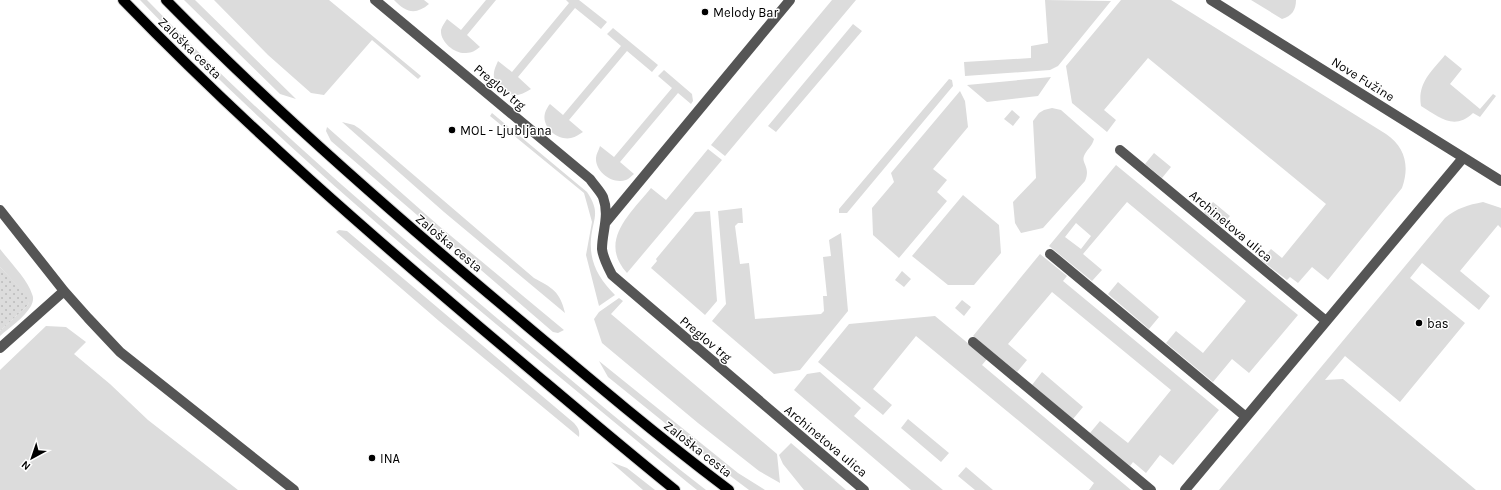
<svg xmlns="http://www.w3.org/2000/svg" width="1501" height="490" viewBox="0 0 1501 490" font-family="Karla,sans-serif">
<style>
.green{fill:#dcdcdc;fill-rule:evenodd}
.garden{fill:url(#garden-dots)}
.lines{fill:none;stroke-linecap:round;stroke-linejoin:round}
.major-casing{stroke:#dbdbdb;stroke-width:12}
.minor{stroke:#555;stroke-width:10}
.major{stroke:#000;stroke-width:10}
.poi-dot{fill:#000;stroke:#fff;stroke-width:1.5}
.labels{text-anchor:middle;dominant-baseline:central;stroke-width:3;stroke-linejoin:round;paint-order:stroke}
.poi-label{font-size:13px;fill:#000;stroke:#fff;text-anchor:start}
.street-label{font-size:13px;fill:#000;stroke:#fff}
</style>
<defs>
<pattern id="garden-dots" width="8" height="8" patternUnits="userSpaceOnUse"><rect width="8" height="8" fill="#dcdcdc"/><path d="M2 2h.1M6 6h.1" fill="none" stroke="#bbb" stroke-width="1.8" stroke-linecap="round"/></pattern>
</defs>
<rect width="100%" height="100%" fill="#fff"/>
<!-- green -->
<path class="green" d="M140,0H147C257,114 377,217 498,319C567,376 635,435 706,490H697L687,482C500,327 308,175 140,0Z
M184,0H195L296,99L280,94Z
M214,0H329L421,76L418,79L372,40L324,95L311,93L268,55Z
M394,0H424L429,4C416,15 406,13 394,0Z
M486,0H496L467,35L480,47C476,50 472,53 466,53C455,54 440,42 441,30C442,26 445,22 447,19L461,30Z
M566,0H579L607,22L601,29L575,8L518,77L531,89C519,97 510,98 500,87C497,84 494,81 494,77C493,71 496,66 498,61L512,72L569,3Z
M832,0H856L725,156L711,145Z
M1045,0L1111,1L1058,66L1050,70L965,76L964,62L1031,58V46L1048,43Z
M1121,0H1171L1386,134C1405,147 1410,166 1402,188L1328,280L1312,267L1298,283L1290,277L1287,280L1261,260L1271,249L1282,258L1326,204L1148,58L1104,110L1116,120L1107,132L1072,103L1066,66Z
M1251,0H1296C1296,10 1292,16 1282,19Z
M853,24L862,31L776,132L768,126Z
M613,28L658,65L652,72L627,51L569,120L583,132C579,134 576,137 571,138C558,141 541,127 545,113C546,110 548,106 550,104L563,115L621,46L607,34Z
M1445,55L1462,69L1450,84L1480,109L1493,94L1496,96L1480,117L1473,113C1454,131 1439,117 1421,106C1417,83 1432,71 1445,55Z
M664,70L692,94L693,101L691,104L678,93L620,162L634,174C631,176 629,179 626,180C613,185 595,172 596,158C596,154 599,150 600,146L614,157L672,88L658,76Z
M1051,77L1038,96L987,102L967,85Z
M949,79L952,80L953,86L847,213H839V209Z
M960,91L965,101L968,127L933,169L947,180L937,192L947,201L899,258L873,235L872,208L894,182L891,173Z
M1052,108L1061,110L1094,139C1092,147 1086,150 1084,156C1081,163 1091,167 1085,181L1043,228L1021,233L1015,223L1013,202L1036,178L1033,121L1039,113L1044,110Z
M1012,110L1020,117L1013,126L1004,119Z
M492,113L587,192C601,213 593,218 591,239C589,262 599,279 615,295L599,306L586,255L592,222L584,193L490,116Z
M342,122L354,125L360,129L534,278C552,288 560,291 565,313L444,212Z
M327,127L439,226L564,330L558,333L553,332L331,141L326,131Z
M708,149L722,160L627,273C598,241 630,214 651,188L666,200Z
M1154,153L1171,167L1162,178L1145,164Z
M1116,165L1298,315L1249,373L1232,359L1213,382L1166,343L1176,331L1203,353L1246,301L1127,202L1083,254L1102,270L1092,281L1049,246ZM1076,223L1091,236L1081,249L1065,237Z
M963,195L999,225L1001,253L974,285H948L912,256Z
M1213,202L1230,216L1221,226L1204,213Z
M1483,202L1501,208V228L1498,225L1460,271L1490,296L1479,310L1422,263L1410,278L1465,323L1400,402L1345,356L1325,380L1343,379L1476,490H1219L1445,218C1457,208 1468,205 1483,202Z
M742,208L743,223H738L735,226L740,264L749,263L755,319L821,314L824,311L823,296H827L823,257L831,256L829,240L841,233L848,311L800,370L774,374L712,321L726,304L718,211Z
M710,211L717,301L705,315L651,268L657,261L656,259L695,212Z
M339,230L347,231L574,423C578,428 580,430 579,437L439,321L336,232Z
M0,249C9,261 28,280 32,294C34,298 33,302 31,306C24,318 10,327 0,336V331L28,305L29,298L0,267Z
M1040,254L1067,276L1063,281L1219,410L1173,465L1160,455L1146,473L1133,462L1130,466L1090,433L1100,421L1128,443L1171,390L1052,292L1008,344L1027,360L1017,372L973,336Z
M902,271L911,279L904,287L895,280Z
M1118,282L1159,317L1149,329L1108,294Z
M619,298L623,301L611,314L777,454L780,483L759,471L698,423L602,343L594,319L599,312Z
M962,300L971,307L964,316L955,308Z
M935,316L987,359L982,365L1131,490H1089L1094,483L916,336L873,389L892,405L883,415L818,362L849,324Z
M46,326L66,327L86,342L74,354L110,384L148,420L238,490H0V370Z
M599,361L738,473L765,490H749L733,478L608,377Z
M820,372L861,408L854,416L943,490H911L794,390L807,374Z
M1042,372L1083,407L1073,419L1032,385Z
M908,419L949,453L941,462L901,428Z
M791,443L846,490H804L783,464L779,455Z
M611,462L627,468L655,490H643Z
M966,467L993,490H975L958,476Z"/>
<!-- garden -->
<path class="garden" d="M0,267L30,298L28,305L0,331Z"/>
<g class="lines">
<defs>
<path id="major" d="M123,0C244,125 374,238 507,350C563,397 618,444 675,490
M166,0C272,108 386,208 502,305C577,368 651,431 729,490"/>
</defs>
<!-- major casing -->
<use href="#major" class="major-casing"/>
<!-- minor -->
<path class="minor" d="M375,0L590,179C594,185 600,191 603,197C610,216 602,231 602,249C603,258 608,267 612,275L864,490
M1211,0L1501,181
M1120,150L1326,321
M0,210L64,291L88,318L120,352L294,490
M606,222L790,0
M1050,254L1246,417
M973,342L1151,490
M0,348L64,291
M1185,490L1463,158"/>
<!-- major -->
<use href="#major" class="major"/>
</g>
<!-- markers -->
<g class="poi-dot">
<circle cx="705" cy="12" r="4"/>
<circle cx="452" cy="130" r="4"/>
<circle cx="1419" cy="323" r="4"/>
<circle cx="372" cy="458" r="4"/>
</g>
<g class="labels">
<!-- poi labels -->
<g class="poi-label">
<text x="713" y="12">Melody Bar</text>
<text x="460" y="130">MOL - Ljubljana</text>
<text x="1427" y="323">bas</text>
<text x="380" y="458">INA</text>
</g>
<!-- street labels -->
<g class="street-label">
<text transform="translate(190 48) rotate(44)">Zaloška cesta</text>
<text transform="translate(1363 79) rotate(32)">Nove Fužine</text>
<text transform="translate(500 87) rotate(40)">Preglov trg</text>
<text transform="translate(1231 226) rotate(40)">Archinetova ulica</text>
<text transform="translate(449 243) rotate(40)">Zaloška cesta</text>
<text transform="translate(706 339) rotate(40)">Preglov trg</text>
<text transform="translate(826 441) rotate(40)">Archinetova ulica</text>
<text transform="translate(698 449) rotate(38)">Zaloška cesta</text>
</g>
</g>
<!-- north arrow -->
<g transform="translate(32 458) rotate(220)" stroke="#ffffff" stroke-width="3" paint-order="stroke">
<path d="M0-3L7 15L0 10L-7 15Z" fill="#000000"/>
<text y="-6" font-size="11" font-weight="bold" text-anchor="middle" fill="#000000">N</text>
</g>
</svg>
